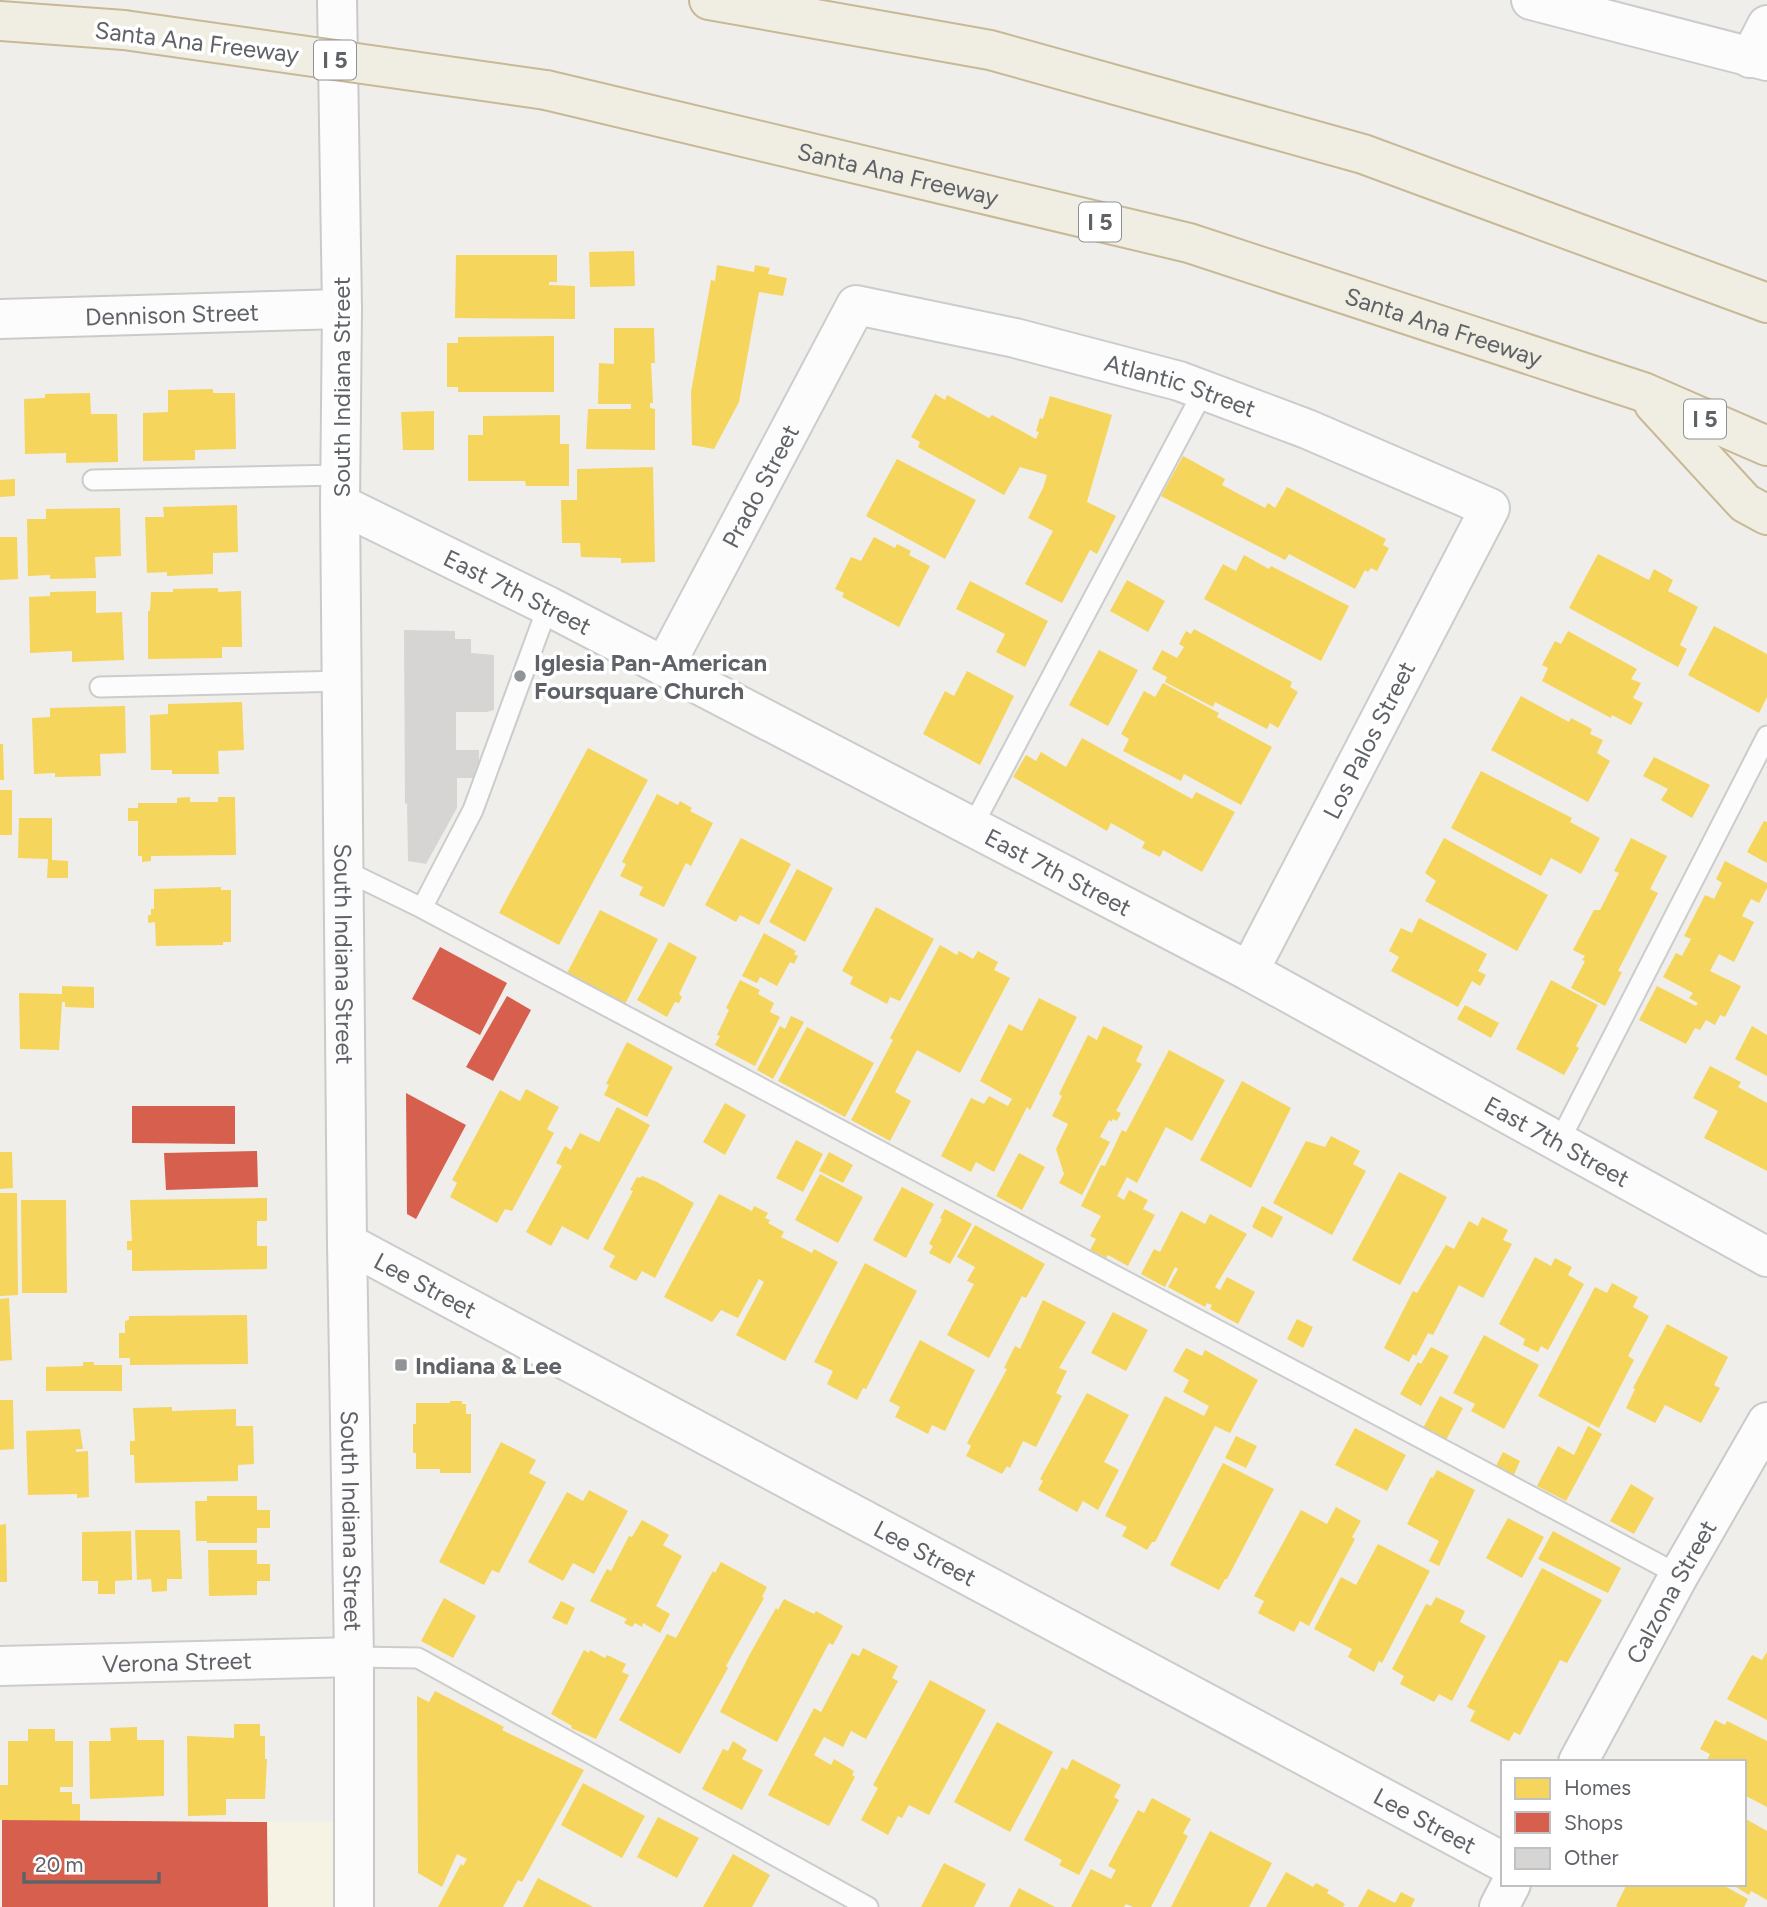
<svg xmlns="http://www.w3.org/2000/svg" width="1767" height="1907" viewBox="0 0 1767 1907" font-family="Figtree,sans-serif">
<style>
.commercial{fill:#f7f3e4}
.homes{fill:#f6d55c}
.shops{fill:#d6604d}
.building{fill:#d6d5d3}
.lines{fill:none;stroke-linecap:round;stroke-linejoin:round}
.lane-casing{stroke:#cbcccc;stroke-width:23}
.street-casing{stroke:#cbcccc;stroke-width:42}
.secondary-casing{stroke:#cacacb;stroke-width:42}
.highway-casing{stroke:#c8b996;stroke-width:42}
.lane{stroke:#fdfcfc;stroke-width:19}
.street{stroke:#fdfcfc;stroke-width:38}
.secondary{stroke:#fdfcfc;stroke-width:38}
.highway{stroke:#f0ede3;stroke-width:38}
.highway-bridge-casing{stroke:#c8b996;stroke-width:42;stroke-linecap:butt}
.highway-bridge{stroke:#f0ede3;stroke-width:38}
.poi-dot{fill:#919496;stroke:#fff;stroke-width:2.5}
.labels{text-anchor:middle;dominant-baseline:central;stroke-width:7;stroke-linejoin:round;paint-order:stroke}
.shield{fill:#fff;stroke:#8f9295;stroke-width:2}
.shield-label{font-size:23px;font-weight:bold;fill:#5f6368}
.street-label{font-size:24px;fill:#5f6368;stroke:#fff}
.poi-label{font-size:24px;font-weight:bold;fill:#5f6368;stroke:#fff;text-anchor:start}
</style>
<rect width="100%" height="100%" fill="#efeeea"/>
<!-- commercial -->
<path class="commercial" d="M2,1820L354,1822L353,1907H2Z"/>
<!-- homes -->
<path class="homes" d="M634,251L635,286L590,287L589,252Z
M456,255H557V282H549V285L575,286V319L455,318Z
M717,265L754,272L755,265L770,268L768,274L787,278L783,296L759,292L739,402L714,449L692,445L691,392L711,280L715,281Z
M614,328H654L655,363H651L653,403H650V408L655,409V450L586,449L588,409H631V404H598L599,363L614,364Z
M554,336V392H458V387H447V343H458V337Z
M213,389V393H235L236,449L195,450V460L143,461V413L168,412V390Z
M90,393L91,414H117L118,462L66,463V453L25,454L24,399L45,398V394Z
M935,394L945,400L947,395L989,418L992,415L1036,439L1039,432L1036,431L1040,418L1043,419L1050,396L1112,415L1087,502L1116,516L1097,554L1090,550L1062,603L1025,584L1053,531L1028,518L1043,488L1047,475L1020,467L1004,495L918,447L920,442L911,437Z
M434,411V450H403L401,412Z
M560,415V444H569V486H526L525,481H468V435H483V416Z
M1183,456L1225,479L1222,485L1265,508L1268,503L1275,508L1287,487L1386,539L1383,545L1389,548L1377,571L1371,568L1368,572L1365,570L1355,589L1289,554L1285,560L1161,496Z
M897,459L976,500L945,559L866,516Z
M653,467L655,562L621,563V558L581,557L580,543H562L561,500H577V469Z
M15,479V496L0,497V480Z
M237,505L238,552L213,553V574L167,576V572L147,573L145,517H164L163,507Z
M120,508L121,556L95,557L96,578L50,579V575L28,576L27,519H46V509Z
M0,537H17L18,579L0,580Z
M874,537L895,548L897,544L911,551L909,555L930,566L899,627L842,597L844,593L835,589L851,557L861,561Z
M1598,554L1649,580L1654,569L1673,580L1668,591L1698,607L1680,645L1687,649L1678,667L1569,608Z
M1244,555L1269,569L1271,566L1349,606L1321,661L1204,599L1223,564L1236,571Z
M1127,580L1165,601L1148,632L1110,611Z
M970,581L1048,621L1025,667L996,652L1005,634L956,609Z
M218,588V592L241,591L242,647H222V658L148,659V611H150L151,592H173V589Z
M96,591V613L122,612L124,660L72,662V651L30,653L29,597L50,596V592Z
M1714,626L1767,654V697L1759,713L1688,675Z
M1194,629L1292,682L1290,687L1298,692L1278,728L1270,723L1267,729L1215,702L1213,707L1165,682L1167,677L1152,669L1162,650L1177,658L1184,647L1179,644L1186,631L1191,634Z
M1568,631L1637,669L1631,679L1641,683L1633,698L1643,703L1631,725L1612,715L1611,718L1542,681L1548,668L1542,665L1555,641L1561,644Z
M1099,650L1138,670L1108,726L1069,705Z
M967,671L1014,696L980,765L923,734L945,691L954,696Z
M1163,683L1219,713L1217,717L1272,747L1241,805L1184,774L1181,781L1123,751L1129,739L1121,734L1144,691L1155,697Z
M1521,696L1569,722L1571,718L1592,729L1590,734L1603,740L1597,753L1610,761L1588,802L1491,750Z
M242,702L244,750L218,751L219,774H172V770H151L150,715L168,714V704Z
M125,706L126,753L100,754L101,776L55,777V773L34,774L32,718L50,717V708Z
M1082,738L1192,799L1196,792L1235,812L1202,872L1163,850L1160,857L1142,848L1145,842L1111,823L1107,831L1013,777L1026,755L1036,761L1041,752L1066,767Z
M0,744H3L4,780H0Z
M588,748L648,780L559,945L499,913Z
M1654,757L1710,785L1692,818L1661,800L1668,789L1643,776Z
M1481,771L1572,818L1570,822L1600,838L1581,874L1551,858L1541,876L1451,828Z
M0,790H12V835H0Z
M657,794L678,805L680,801L692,808L690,811L713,823L691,866L686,863L664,907L639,895L643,887L620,876L626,864L622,862Z
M190,797V802H218V797H235L236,855L151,856V861L142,862V856H138V821H128V808H138V803H177V798Z
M19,818H52V860L68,861V878H47L48,859L18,858Z
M1764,821L1767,822V863L1747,852Z
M741,838L791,864L759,925L740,915L736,922L705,905Z
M1444,838L1548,895L1517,951L1425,901L1436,881L1425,873Z
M1631,838L1667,856L1650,889L1658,893L1618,971L1622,972L1605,1006L1571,988L1585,961L1582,960L1585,956L1573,950L1594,910H1600L1619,873L1614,871Z
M1725,861L1767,883V888L1759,903L1751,899L1742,916L1754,922L1734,962L1719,954L1710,971L1741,986L1725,1017L1720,1015L1715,1025L1706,1020L1700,1030L1695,1028L1686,1044L1639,1020L1657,986L1696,1006L1698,1003L1689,998L1693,993L1663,977L1676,953L1682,956L1691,939L1684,936L1705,895L1714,899L1722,883L1716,879Z
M797,869L833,888L805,942L769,922Z
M221,887V890H231V942H223V945L156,946L155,922L148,923V915H151V909H154V889Z
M876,907L934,939L900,1001L890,997L887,1004L850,984L853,977L842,971Z
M600,910L658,939L624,1006L565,977Z
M1419,918L1487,954L1478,971L1486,975L1480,986L1472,981L1458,1007L1391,971L1399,957L1389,951L1401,928L1412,933Z
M764,933L796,951L794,954L798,956L794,964L790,962L777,986L760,977L757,983L742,976Z
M669,942L697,957L679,994L682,997L679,1003L675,1002L667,1017L637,1000Z
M940,945L957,955L959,951L973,959L978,951L998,962L994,970L1010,978L960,1073L917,1050L895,1092L911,1101L890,1141L851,1120L893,1040L890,1038Z
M740,980L760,990L758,994L774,1003L770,1012L780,1017L755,1066L715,1045L720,1036L717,1035L729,1010L726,1008Z
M1551,980L1598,1005L1576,1046L1579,1048L1564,1075L1516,1049Z
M62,986L94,987V1008L65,1007V1002H62L59,1050L20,1049L19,993L62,994Z
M1039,998L1077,1017L1030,1110L1027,1107L994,1172L976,1162L971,1172L941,1156L971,1098L984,1104L989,1096L1008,1106L1012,1099L980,1081L1009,1024L1022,1031Z
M1465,1005L1499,1023L1491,1038L1457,1019Z
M791,1016L804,1022L773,1079L757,1070L780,1026L785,1029Z
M1103,1026L1143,1046L1136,1061L1142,1064L1116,1111L1121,1113L1117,1121L1113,1119L1111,1122L1109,1120L1100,1137L1110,1142L1082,1195L1059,1183L1064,1174L1056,1149L1068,1124L1052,1116L1062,1096L1059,1094L1088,1035L1097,1040Z
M1752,1026L1767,1035V1076L1735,1059Z
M807,1027L874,1063L845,1117L778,1081Z
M627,1042L673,1067L647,1117L604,1095L609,1085L606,1084Z
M1169,1050L1225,1080L1192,1141L1166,1127L1137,1183L1127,1177L1117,1196L1124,1200L1129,1190L1148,1200L1143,1209L1155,1215L1128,1266L1108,1255L1106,1258L1090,1250L1096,1239L1090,1236L1101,1216L1081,1206L1101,1165L1105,1166L1122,1130L1126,1132Z
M1710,1066L1741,1082L1738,1087L1767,1103V1171L1704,1138L1718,1111L1693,1098Z
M1242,1081L1291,1108L1251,1188L1200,1160Z
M526,1089L559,1107L547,1129L554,1133L512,1211L505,1209L497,1223L450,1197L457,1183L452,1180L500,1090L520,1101Z
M725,1103L746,1115L725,1155L703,1142Z
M617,1107L650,1125L588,1240L562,1226L551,1246L526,1232L562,1166L556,1163L565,1146L571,1150L580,1133L599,1142Z
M1331,1136L1360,1151L1353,1164L1366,1171L1332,1235L1273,1203L1306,1141L1325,1147Z
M796,1140L823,1154L803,1192L776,1178Z
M0,1152H12L13,1188L0,1189Z
M829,1152L853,1165L843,1183L819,1171Z
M1019,1153L1045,1167L1022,1210L996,1196Z
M1399,1172L1447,1197L1400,1285L1352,1260Z
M820,1174L863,1197L838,1243L795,1220Z
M642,1176L657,1182L694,1203L655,1278L642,1271L636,1281L609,1267L615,1256L603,1249L633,1191L630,1190L637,1177L640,1178Z
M902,1187L934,1204L906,1258L873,1240Z
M0,1193H17L18,1295L0,1296Z
M719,1194L752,1211L754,1206L768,1213L765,1218L770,1220L768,1223L784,1232L781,1237L812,1253L814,1249L838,1262L785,1361L736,1335L764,1282L759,1279L738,1318L721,1310L712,1322L664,1297Z
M267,1198V1221H257V1246H267V1269L132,1271V1250H127V1241H132L130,1200Z
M21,1200H66L67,1293H22Z
M1262,1206L1283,1217L1272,1238L1252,1227Z
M945,1209L972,1224L950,1264L929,1253L933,1246L929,1244L942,1219L940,1218Z
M1181,1211L1205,1224L1210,1214L1247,1234L1215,1287L1220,1290L1227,1277L1255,1292L1238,1324L1210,1309L1212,1305L1207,1303L1205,1307L1168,1287L1178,1269L1175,1267L1165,1287L1141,1274L1154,1249L1160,1252Z
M1482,1217L1508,1230L1503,1240L1512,1244L1483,1298L1459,1285L1433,1335L1428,1333L1416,1356L1413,1354L1409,1362L1384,1348L1413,1291L1417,1293L1446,1245L1454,1249L1469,1221L1478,1226Z
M975,1225L1045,1264L1026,1298L1022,1296L989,1358L947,1335L974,1284L967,1281L975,1267L957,1257Z
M1535,1257L1551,1266L1555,1258L1572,1267L1568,1275L1584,1284L1548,1350L1541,1346L1538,1352L1523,1345L1525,1339L1499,1324Z
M865,1263L917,1291L866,1389L863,1388L857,1400L827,1384L833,1371L814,1362Z
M1612,1283L1638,1297L1633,1307L1649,1316L1628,1356L1634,1360L1599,1428L1538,1396L1595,1287L1607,1293Z
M9,1298L12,1360L0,1361V1299Z
M1043,1300L1086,1322L1059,1368L1067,1371L1056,1393L1062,1396L1036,1447L1023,1441L1010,1468L1007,1466L1002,1474L966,1456L971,1446L967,1443L1007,1369L1004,1368L1015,1346L1020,1349Z
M1113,1312L1148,1330L1126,1371L1091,1353Z
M247,1315L248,1364L130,1365V1358H119V1333H125V1321L129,1320V1316Z
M1297,1319L1313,1327L1303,1348L1287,1339Z
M1667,1324L1728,1357L1714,1385L1720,1388L1701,1423L1665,1405L1655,1423L1626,1408L1635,1389L1633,1388Z
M1484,1335L1539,1365L1504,1429L1471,1411L1475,1404L1453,1393Z
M920,1340L975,1370L945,1431L932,1425L928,1434L895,1417L900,1407L889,1401Z
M1431,1347L1449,1356L1421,1406L1400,1394L1418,1362L1421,1364Z
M1186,1348L1202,1356L1205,1350L1258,1380L1230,1433L1215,1426L1155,1542H1152L1147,1550L1122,1536L1127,1527L1105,1516L1165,1396L1204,1416L1209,1406L1183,1392L1189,1380L1173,1371Z
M83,1362H94V1365H122V1391H46V1367L83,1366Z
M1087,1393L1129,1415L1104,1462L1119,1470L1098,1510L1083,1501L1077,1512L1038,1490L1043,1481L1040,1479Z
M1440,1396L1463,1408L1446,1440L1423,1428Z
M0,1400H13L14,1449L0,1450Z
M450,1401H462V1404H466V1414H471V1473H440V1469H416V1453H413V1424H416V1403H450Z
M172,1407V1411L236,1409V1426H253L254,1464L238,1465V1481L135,1483L134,1455H130V1441H135L133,1408Z
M1588,1426L1602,1434L1566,1501L1537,1486L1558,1446L1574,1455Z
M1355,1428L1406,1455L1387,1491L1335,1465Z
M80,1429L83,1449H76V1452L88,1451L89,1497L77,1498V1494L28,1495L26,1431Z
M1236,1436L1257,1446L1246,1468L1225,1458Z
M501,1442L536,1460L529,1473L546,1482L499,1573L492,1570L484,1585L439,1562Z
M1503,1452L1520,1461L1514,1475L1496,1466Z
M1223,1463L1274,1489L1227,1579H1225L1219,1590L1170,1565Z
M1437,1470L1475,1490L1439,1566L1429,1561L1439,1541L1407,1524L1431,1477L1433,1478Z
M1631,1484L1654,1498L1634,1534L1610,1521Z
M589,1490L628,1511L594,1574L573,1563L563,1581L528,1562L567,1492L583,1501Z
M207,1496H257V1510H270V1528H257V1543H207V1541H196L195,1501H207Z
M1336,1507L1361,1521L1352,1537L1355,1539L1309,1626L1300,1621L1294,1632L1258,1613L1264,1601L1254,1596L1301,1510L1327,1524Z
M1508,1518L1544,1537L1522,1578L1486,1558Z
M642,1520L669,1535L663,1545L682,1556L656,1606L670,1614L660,1633L643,1623L642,1627L635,1623L632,1627L624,1623L627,1619L590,1601L607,1569L611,1571L629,1536L632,1537Z
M6,1524L7,1582H0V1525Z
M135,1530H180L182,1579H167V1591L152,1592L151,1579L137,1580Z
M131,1531L132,1580L115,1581V1594H98V1581H82V1532Z
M1553,1531L1621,1568L1608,1593L1538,1559Z
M1378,1544L1430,1571L1382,1663L1379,1661L1374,1672L1348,1657L1352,1649L1314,1629L1341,1577L1356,1585Z
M208,1550H257V1564H270V1581H257V1595L209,1596Z
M721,1562L767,1587L762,1597L764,1598L726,1666L728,1668L680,1754L619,1720L667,1634L676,1638L713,1571L715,1573Z
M1542,1568L1602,1600L1567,1663L1560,1660L1520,1735L1514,1732L1509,1741L1470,1721L1475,1711L1467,1707Z
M1436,1597L1465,1611L1460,1622L1486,1636L1452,1701L1439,1694L1434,1702L1400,1684L1404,1676L1392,1669L1426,1604L1431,1606Z
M444,1598L476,1616L453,1658L421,1641Z
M784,1599L814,1614L816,1611L843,1626L833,1645L829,1643L777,1742L720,1712L751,1652L776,1608L778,1610Z
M561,1601L575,1608L567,1625L552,1618Z
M863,1648L898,1666L892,1678L898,1681L866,1739L851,1731L843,1747L824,1737L814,1755L831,1765L834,1759L854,1771L852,1775L855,1777L829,1826L768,1795L814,1708L821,1712L852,1653L859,1656Z
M584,1650L589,1653L590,1650L605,1658L607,1655L626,1664L622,1672L629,1675L596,1739L571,1728L572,1726L551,1714Z
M1767,1652V1720L1727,1699L1752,1655L1762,1660Z
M930,1680L986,1710L929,1815L909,1805L902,1818L898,1816L888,1835L861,1820L878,1788L873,1785Z
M435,1691L504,1727L502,1730L584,1770L522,1882L518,1880L503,1907H438L461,1864L463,1866L467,1859L457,1854L442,1887L418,1873L417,1696L429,1702Z
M1715,1720L1725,1725L1727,1721L1767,1741V1807L1744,1795V1762H1706L1710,1754L1700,1749Z
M997,1722L1053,1752L1010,1832L954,1802Z
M234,1724H260V1736H265V1759H267L265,1799H226V1815L188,1816L187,1736L234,1738Z
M137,1727V1740H164V1796L90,1799L89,1741H111L110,1728Z
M28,1729H55V1741H73V1787H60V1792H72V1804H80V1822L0,1820V1785H8V1741H28Z
M733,1741L747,1750L742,1759L763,1770L742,1810L702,1789L723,1749L728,1751Z
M1072,1759L1121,1785L1114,1797L1119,1800L1079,1875L1059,1865L1062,1860L1024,1840L1062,1767L1067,1770Z
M583,1783L645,1816L622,1858L561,1825Z
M1152,1798L1191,1819L1183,1833L1188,1836L1151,1907H1133L1126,1904L1124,1907H1071L1091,1869L1111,1879L1116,1870L1108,1866L1138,1810L1144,1813Z
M658,1817L699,1838L677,1878L637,1857Z
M1744,1818L1767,1831V1900L1751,1891L1749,1895L1731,1884H1744Z
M1210,1831L1272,1863L1249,1907H1171Z
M733,1854L770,1875L752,1907H703Z
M944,1863L986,1884L974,1907H921Z
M1286,1872L1313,1887L1316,1883L1329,1890L1327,1893L1345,1904L1343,1907H1266Z
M538,1878L593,1907H523Z
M1627,1884H1721L1748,1899L1744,1907H1618L1616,1906Z
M1019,1888L1055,1907H1009Z
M1368,1889L1395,1903L1401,1892L1415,1899L1411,1907H1358Z"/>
<!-- shops -->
<path class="shops" d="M440,947L507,983L480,1035L412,999Z
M507,996L531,1010L493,1081L466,1067Z
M406,1093L466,1125L416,1219L407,1214Z
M132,1106H235V1144L132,1143Z
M257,1151L258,1187L166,1190L164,1153Z
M2,1820L267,1822L268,1907H2Z"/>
<!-- building -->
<path class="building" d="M404,630L455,631V639H471V653L494,655V710L487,712H456V750H479V778H457V808L426,864L408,861L407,803L405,804Z"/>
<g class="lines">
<defs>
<path id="lane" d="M93,480L340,475
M100,687L343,681
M972,827L1204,390
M344,870L422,908L1679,1575
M422,908L473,810L548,606
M1559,1142L1767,736
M354,1657L418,1658L868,1907"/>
<g id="street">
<path d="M1531,0L1767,61"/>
<path d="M1750,58L1767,25"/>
<path id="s1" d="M340,504L548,606L1249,971L1767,1257"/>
<path id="s2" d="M664,667L856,305L1015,338L1179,381L1307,429L1490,508L1249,971"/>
<path id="s3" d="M347,1243L1503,1862"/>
<path id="s4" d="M0,1666L354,1657"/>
</g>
<g id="secondary">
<path id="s5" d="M337,0L342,309L340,504L347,1243L354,1657V1907"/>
<path id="s6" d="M0,319L342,309"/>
<path id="s7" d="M1578,1762L1679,1575L1767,1422"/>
<path d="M1499,1907L1511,1884"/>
</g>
<g id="highway">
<path d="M709,0L990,50L1363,154L1767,303"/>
<path d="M0,21L124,30"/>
<path id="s8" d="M546,90L1189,243L1643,392L1767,446"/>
<path d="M1654,404L1745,503L1767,515"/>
</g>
</defs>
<!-- lane casing -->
<use href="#lane" class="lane-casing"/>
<!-- street casing -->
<use href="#street" class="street-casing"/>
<!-- secondary casing -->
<use href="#secondary" class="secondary-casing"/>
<!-- highway casing -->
<use href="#highway" class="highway-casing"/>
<!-- lane -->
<use href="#lane" class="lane"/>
<!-- street -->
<use href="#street" class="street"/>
<!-- secondary -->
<use href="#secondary" class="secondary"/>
<!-- highway -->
<use href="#highway" class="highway"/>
<defs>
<path id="highway-bridge" d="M124,30L546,90"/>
</defs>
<!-- highway-bridge casing -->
<use href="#highway-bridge" class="highway-bridge-casing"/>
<!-- highway-bridge -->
<use href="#highway-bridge" class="highway-bridge"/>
</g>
<!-- markers -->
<g class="poi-dot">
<circle cx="520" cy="676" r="7"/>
<rect x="394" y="1358" width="14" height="14" rx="3.5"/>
</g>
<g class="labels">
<!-- shield labels -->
<g class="shield">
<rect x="314" y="40.5" width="42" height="39" rx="5"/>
<rect x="1079" y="202.5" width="42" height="39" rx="5"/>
<rect x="1684" y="399.5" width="42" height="39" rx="5"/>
</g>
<g class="shield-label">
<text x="335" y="60">I 5</text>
<text x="1100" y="222">I 5</text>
<text x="1705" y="419">I 5</text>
</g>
<!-- street labels -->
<g class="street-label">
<text transform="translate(197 42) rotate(7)">Santa Ana Freeway</text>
<text stroke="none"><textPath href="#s8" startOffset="362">Santa Ana Freeway</textPath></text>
<text stroke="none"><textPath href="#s6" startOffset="172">Dennison Street</textPath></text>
<text stroke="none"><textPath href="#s8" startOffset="929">Santa Ana Freeway</textPath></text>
<text stroke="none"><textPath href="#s2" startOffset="744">Atlantic Street</textPath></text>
<text transform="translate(341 387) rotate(-90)">South Indiana Street</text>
<text stroke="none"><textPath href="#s2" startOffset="205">Prado Street</textPath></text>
<text stroke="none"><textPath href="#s1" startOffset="198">East 7th Street</textPath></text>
<text transform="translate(1369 740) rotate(-63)">Los Palos Street</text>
<text stroke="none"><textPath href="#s1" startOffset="807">East 7th Street</textPath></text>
<text stroke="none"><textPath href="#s5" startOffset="954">South Indiana Street</textPath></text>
<text stroke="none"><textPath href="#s1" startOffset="1374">East 7th Street</textPath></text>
<text stroke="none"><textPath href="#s3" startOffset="89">Lee Street</textPath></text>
<text stroke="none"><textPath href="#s5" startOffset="1521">South Indiana Street</textPath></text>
<text stroke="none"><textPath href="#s3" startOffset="656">Lee Street</textPath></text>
<text stroke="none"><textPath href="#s7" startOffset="194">Calzona Street</textPath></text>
<text stroke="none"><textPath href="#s4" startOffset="177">Verona Street</textPath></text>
<text stroke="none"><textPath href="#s3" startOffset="1223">Lee Street</textPath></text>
</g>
<!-- poi labels -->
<g class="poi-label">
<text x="534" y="662">Iglesia Pan-American<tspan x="534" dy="28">Foursquare Church</tspan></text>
<text x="415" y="1365">Indiana &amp; Lee</text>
</g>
</g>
<!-- legend -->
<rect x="1501" y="1760" width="245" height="126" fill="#ffffff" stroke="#bfc1c3" stroke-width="2"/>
<rect x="1515" y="1778" width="35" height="21" fill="#f6d55c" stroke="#bfc1c3" stroke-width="2"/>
<text x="1564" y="1795" font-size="21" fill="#5f6368">Homes</text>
<rect x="1515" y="1812" width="35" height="21" fill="#d6604d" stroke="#bfc1c3" stroke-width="2"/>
<text x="1564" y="1830" font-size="21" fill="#5f6368">Shops</text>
<rect x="1515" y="1848" width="35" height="21" fill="#d6d5d3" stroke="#bfc1c3" stroke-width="2"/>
<text x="1564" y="1865" font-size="21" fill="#5f6368">Other</text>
<!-- scale -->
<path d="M24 1872v10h135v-10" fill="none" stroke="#5f6368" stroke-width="3.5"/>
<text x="35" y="1872" font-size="21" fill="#5f6368" stroke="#ffffff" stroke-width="5" paint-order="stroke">20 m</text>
</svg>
